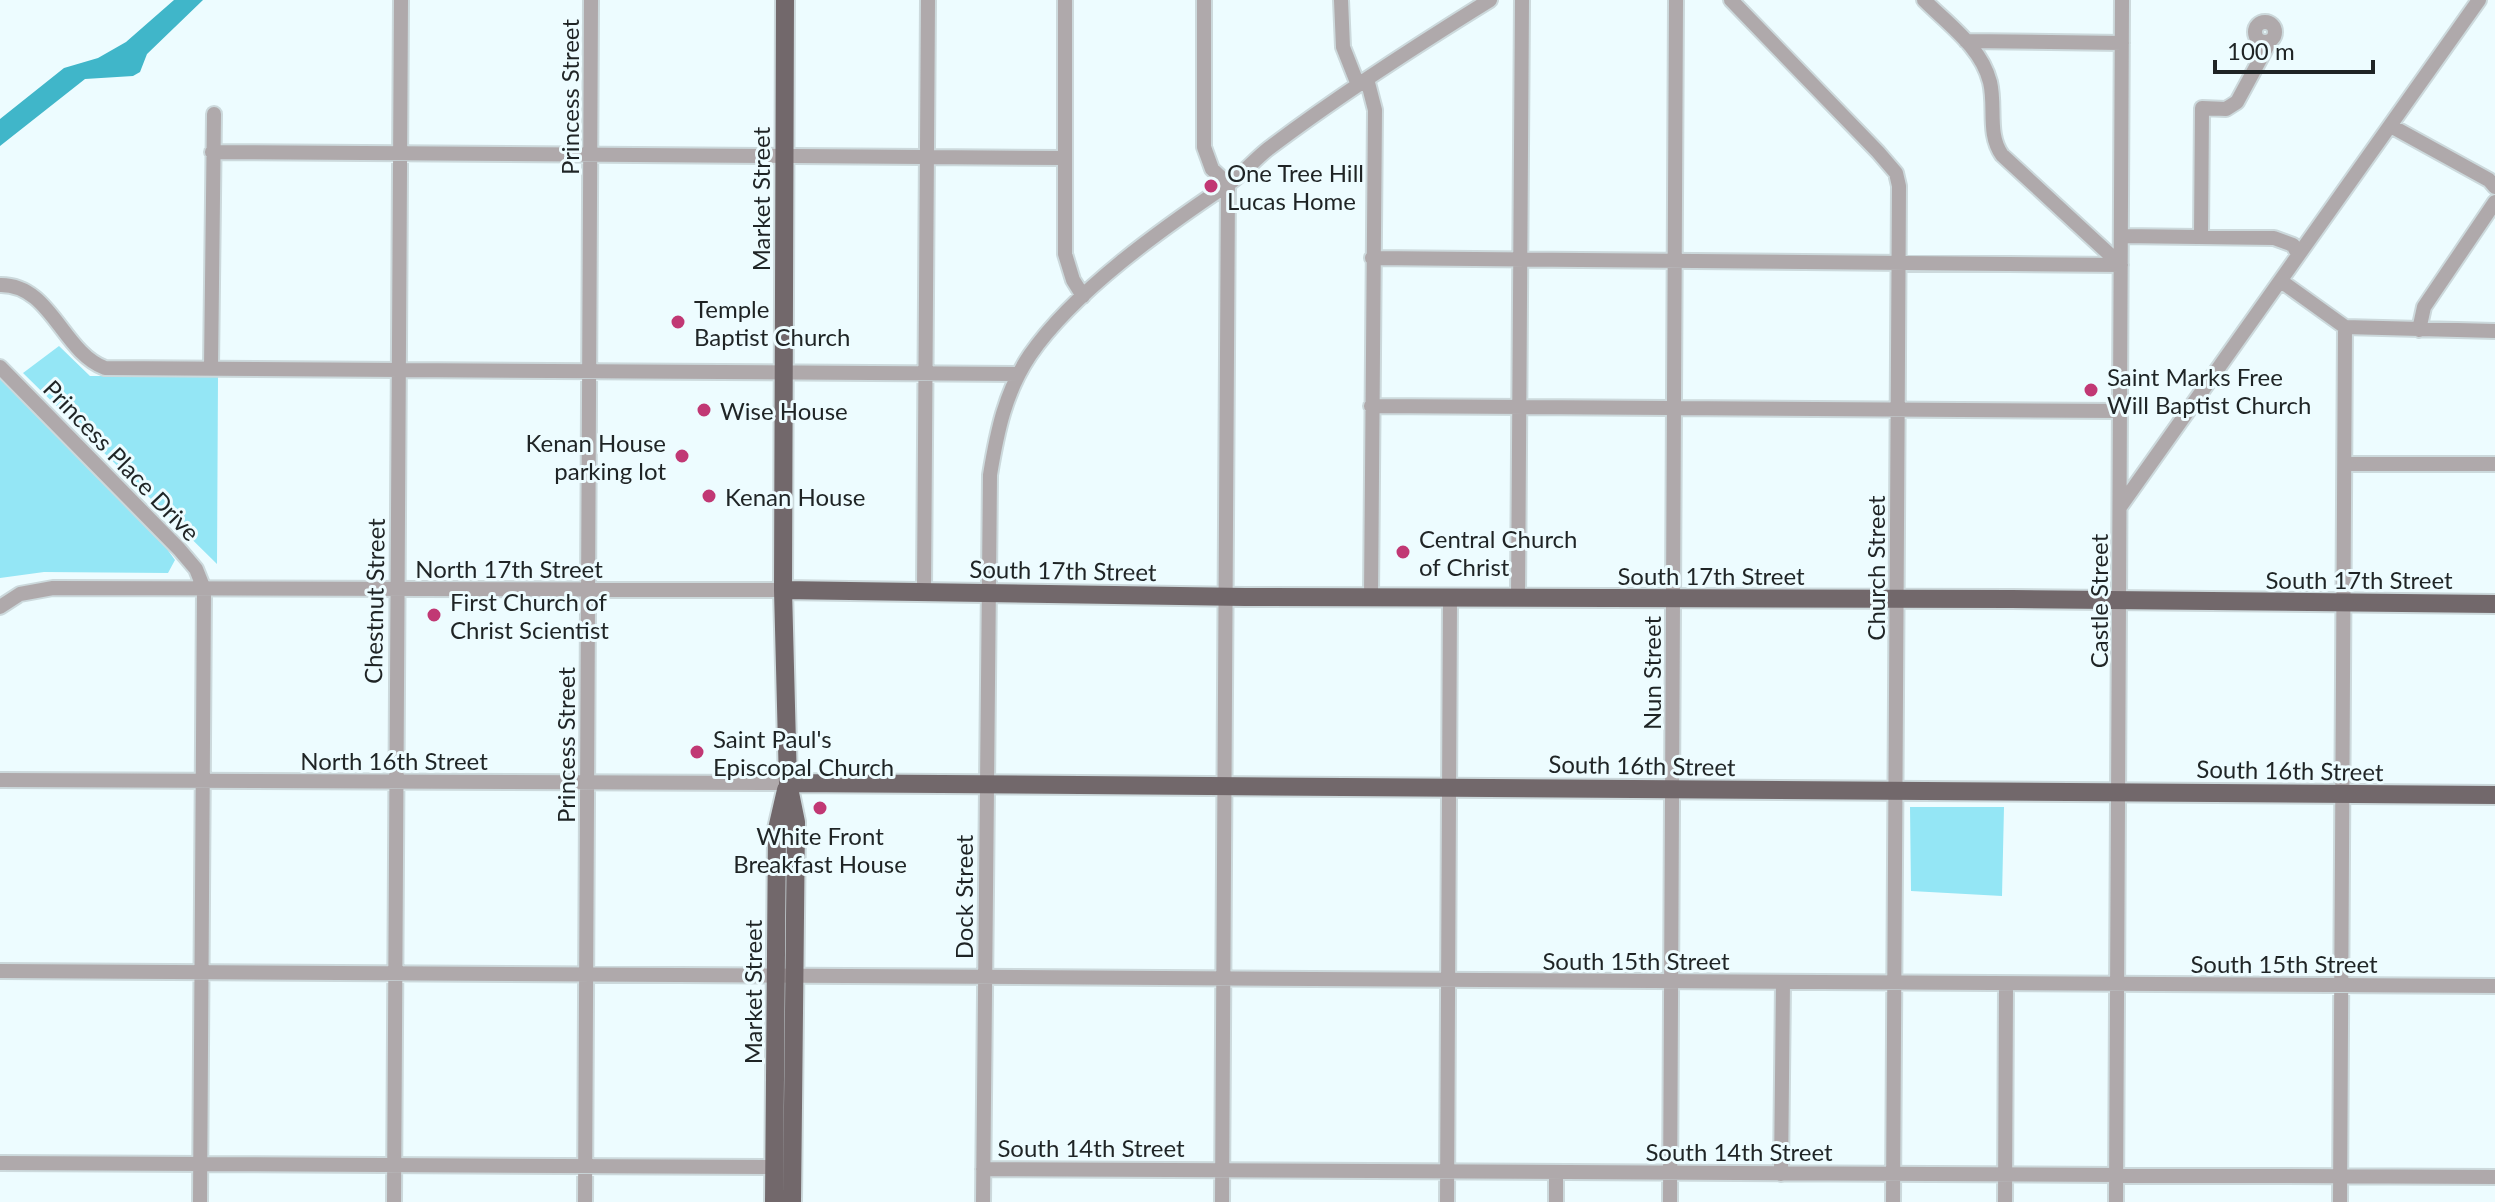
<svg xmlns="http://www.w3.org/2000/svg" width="2495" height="1202" viewBox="0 0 2495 1202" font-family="Lato,sans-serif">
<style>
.green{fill:#94e6f5}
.water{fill:#40b6c9}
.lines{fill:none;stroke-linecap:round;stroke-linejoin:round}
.minor-casing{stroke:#ccd9dc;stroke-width:18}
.major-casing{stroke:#ccd9dc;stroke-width:22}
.minor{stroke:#afa9ab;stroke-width:14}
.major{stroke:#72686b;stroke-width:18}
.poi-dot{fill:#c13874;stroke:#edfcff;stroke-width:3}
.labels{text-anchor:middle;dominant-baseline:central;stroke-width:6;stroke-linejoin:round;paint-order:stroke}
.street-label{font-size:24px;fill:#1f2425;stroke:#edfcff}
.poi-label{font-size:24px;fill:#1f2425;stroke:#edfcff;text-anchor:start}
</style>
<rect width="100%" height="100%" fill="#edfcff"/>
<!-- green -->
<path class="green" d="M59,346L90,376H218L217,564L23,373Z
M0,379L167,549L175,560L168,573L44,572L0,578Z
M1910,807H2004L2002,896L1911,891Z"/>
<!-- water -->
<path class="water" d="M174,0H203L147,54L140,72L133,76L85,79L0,146V119L64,68L98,58L126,42Z"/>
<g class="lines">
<defs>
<path id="minor" d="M1065,0V254L1073,280L1083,296
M1204,0V147L1212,169L1228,184L1222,1202
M1341,0L1343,47L1358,85
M1731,0L1878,152L1896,173L1899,186L1893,1202
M1924,0C1949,25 1981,47 1990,82C1996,107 1987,134 2002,155L2121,265
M2255 32a10 10 0 1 1 20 0a10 10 0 1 1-20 0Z
M1966,41L2122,43
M1367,79L1375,110L1371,597
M2391,126L2489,180L2495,187
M212,152L1064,158
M2122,236L2274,238L2293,245L2298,254
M2201,237L2202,108L2226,109L2237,102L2270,41
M1372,258L2121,265
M2281,281L2345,327L2495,331
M0,285C51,284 62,352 105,368L1018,374
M2419,330L2424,307L2495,202
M0,367L179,549L196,569L204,589L200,1202
M211,368L214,114
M1371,406L2120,411
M2345,464H2495
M2120,507L2479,0
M924,592L928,0
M1518,598L1522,0
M0,607L20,594L53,588L783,590
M0,780L788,783
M0,971L2495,986
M0,1163L774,1167
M983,1169L2495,1177
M1556,1172V1202
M1781,1174L1783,982
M394,1202L401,0
M585,1202L591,0
M983,1202L990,475C997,432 1005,392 1030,355C1074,291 1163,228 1227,185C1242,175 1254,160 1268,149C1339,95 1414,47 1490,0
M1447,1202L1450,598
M1670,1202L1676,0
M2005,1202L2006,984
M2116,1202L2122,0
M2340,1202L2345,327"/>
<path id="major" d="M785,0L783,590L788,783L796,822L792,1202
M783,590L1245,597L2012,599L2495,604
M788,783L2495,795
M774,1202L777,829L786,790"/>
</defs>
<!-- minor casing -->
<use href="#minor" class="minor-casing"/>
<!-- major casing -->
<use href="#major" class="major-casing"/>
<!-- minor -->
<use href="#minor" class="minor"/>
<!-- major -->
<use href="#major" class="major"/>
</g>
<!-- markers -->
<g class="poi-dot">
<circle cx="1211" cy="186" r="8"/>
<circle cx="678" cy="322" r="8"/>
<circle cx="2091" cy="390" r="8"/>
<circle cx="704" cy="410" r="8"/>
<circle cx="682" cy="456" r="8"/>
<circle cx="709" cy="496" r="8"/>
<circle cx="1403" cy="552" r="8"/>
<circle cx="434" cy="615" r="8"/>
<circle cx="697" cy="752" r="8"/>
<circle cx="820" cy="808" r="8"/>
</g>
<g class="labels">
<!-- street labels -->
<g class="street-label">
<text transform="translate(569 97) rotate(-90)">Princess Street</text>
<text transform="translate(760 199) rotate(-90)">Market Street</text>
<text transform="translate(122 460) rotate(46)">Princess Place Drive</text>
<text x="509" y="568">North 17th Street</text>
<text transform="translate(1875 568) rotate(-90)">Church Street</text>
<text transform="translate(1063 570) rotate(1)">South 17th Street</text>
<text x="1711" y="575">South 17th Street</text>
<text x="2359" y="579">South 17th Street</text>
<text transform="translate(374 601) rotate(-89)">Chestnut Street</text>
<text transform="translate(2098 601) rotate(-90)">Castle Street</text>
<text transform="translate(1651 673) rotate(-90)">Nun Street</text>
<text transform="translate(565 745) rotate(-90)">Princess Street</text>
<text x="394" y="760">North 16th Street</text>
<text transform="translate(1642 765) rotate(1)">South 16th Street</text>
<text transform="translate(2290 770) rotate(1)">South 16th Street</text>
<text transform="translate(963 897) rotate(-90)">Dock Street</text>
<text x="1636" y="960">South 15th Street</text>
<text x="2284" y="963">South 15th Street</text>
<text transform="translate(752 992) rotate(-90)">Market Street</text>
<text x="1091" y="1147">South 14th Street</text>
<text x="1739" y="1151">South 14th Street</text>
</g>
<!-- poi labels -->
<g class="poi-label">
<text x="1227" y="172">One Tree Hill<tspan x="1227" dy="28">Lucas Home</tspan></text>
<text x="694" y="308">Temple<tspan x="694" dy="28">Baptist Church</tspan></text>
<text x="2107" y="376">Saint Marks Free<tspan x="2107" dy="28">Will Baptist Church</tspan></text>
<text x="720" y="410">Wise House</text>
<text x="666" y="442" text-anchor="end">Kenan House<tspan x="666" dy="28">parking lot</tspan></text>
<text x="725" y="496">Kenan House</text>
<text x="1419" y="538">Central Church<tspan x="1419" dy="28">of Christ</tspan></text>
<text x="450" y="601">First Church of<tspan x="450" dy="28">Christ Scientist</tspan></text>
<text x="713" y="738">Saint Paul's<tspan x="713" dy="28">Episcopal Church</tspan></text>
<text x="820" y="835" text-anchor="middle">White Front<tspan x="820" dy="28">Breakfast House</tspan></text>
</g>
</g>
<!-- scale -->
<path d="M2215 60v12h158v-12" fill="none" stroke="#1f2425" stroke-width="4"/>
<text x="2227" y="60" font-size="24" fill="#1f2425" stroke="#edfcff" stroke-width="6" paint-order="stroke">100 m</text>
</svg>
